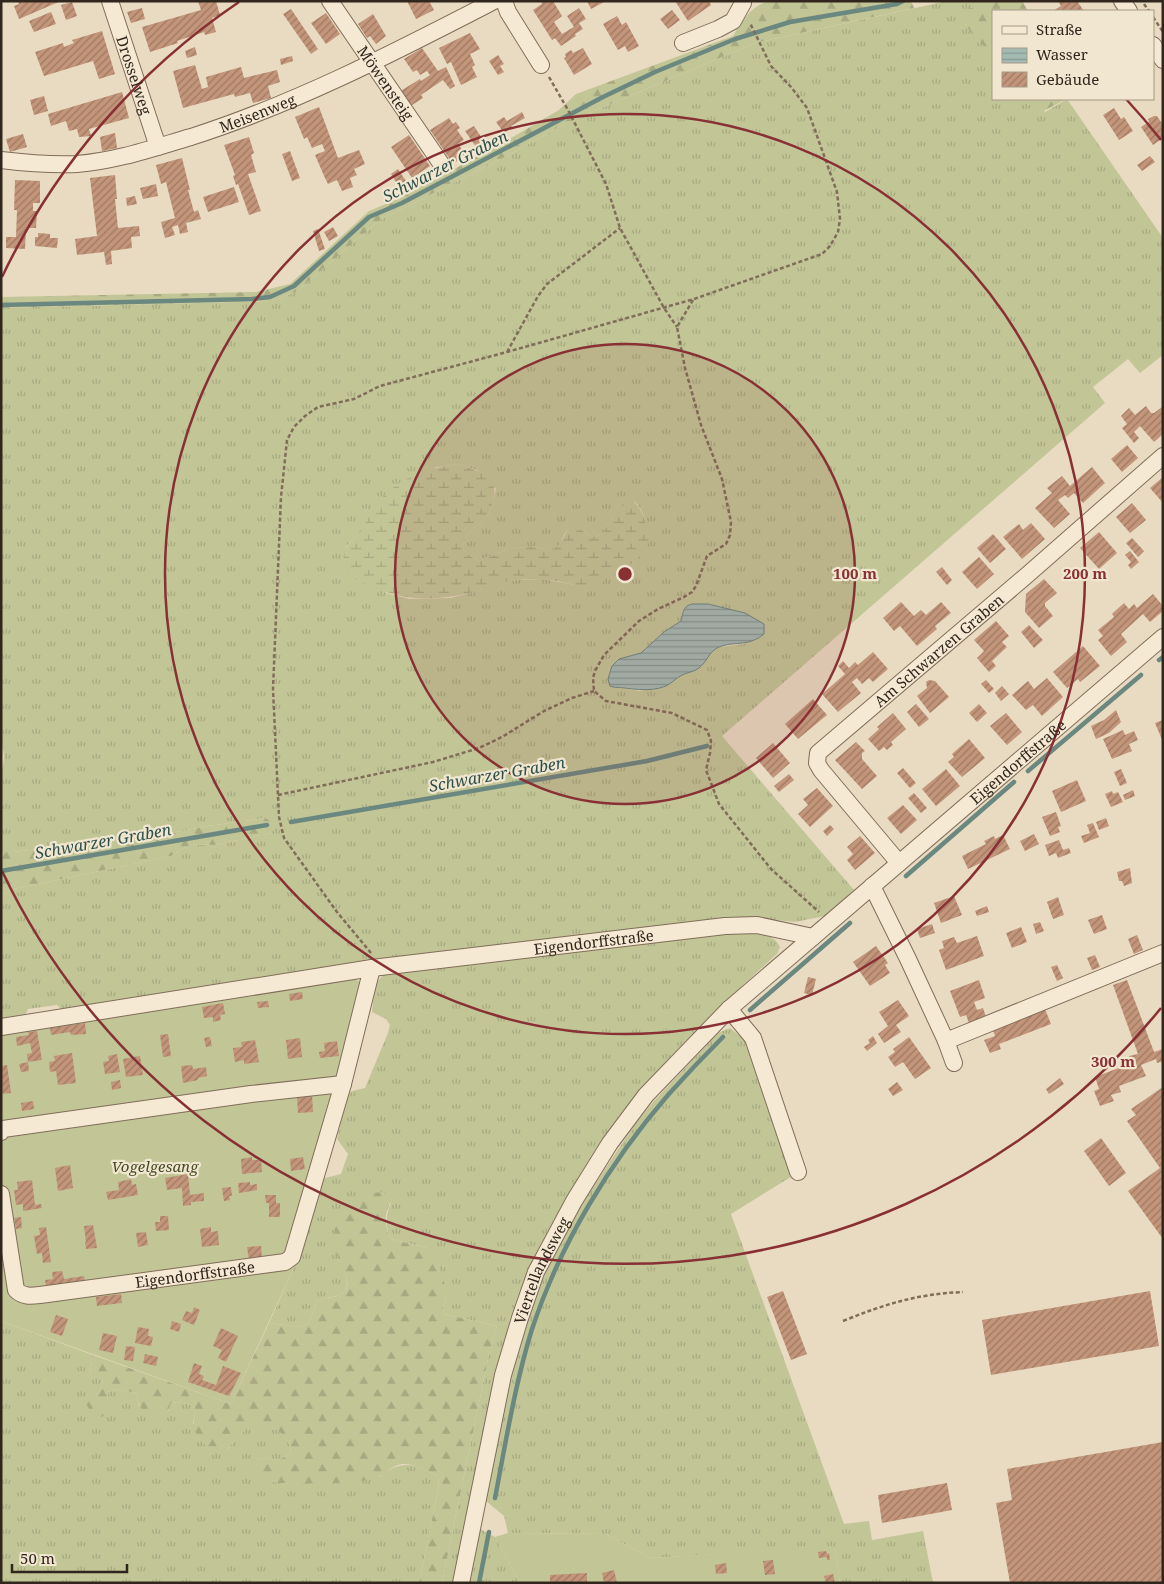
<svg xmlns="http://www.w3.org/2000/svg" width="1164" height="1584" viewBox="0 0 1164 1584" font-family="'Noto Serif',serif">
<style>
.grass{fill:url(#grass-tufts);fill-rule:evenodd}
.forest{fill:url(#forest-firs)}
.wetland{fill:url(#wetland-marsh)}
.garden{fill:#c2c596}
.water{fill:url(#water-rules);stroke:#6b8880}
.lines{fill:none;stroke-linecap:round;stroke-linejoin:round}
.stream{stroke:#6b8880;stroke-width:4.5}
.building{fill:url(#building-hatch)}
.minor-casing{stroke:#806d5a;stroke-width:18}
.path{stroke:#806d5a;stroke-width:2.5;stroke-dasharray:4 2.5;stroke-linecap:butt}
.minor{stroke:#f5e9d3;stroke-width:16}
.ring{fill:none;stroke:#893035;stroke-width:2.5}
.labels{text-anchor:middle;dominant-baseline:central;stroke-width:4.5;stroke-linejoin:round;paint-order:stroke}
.street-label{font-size:15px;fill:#31261d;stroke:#f1e6cf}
.park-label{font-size:15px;font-style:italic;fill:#444c26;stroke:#f1e6cf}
.water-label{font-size:16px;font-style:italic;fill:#2e504c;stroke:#f1e6cf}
.centre{fill:#893035;stroke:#f1e6cf;stroke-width:2.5}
.ring-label{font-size:15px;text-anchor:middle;font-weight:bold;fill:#893035;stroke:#f1e6cf;stroke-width:4.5;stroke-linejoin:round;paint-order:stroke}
</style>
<defs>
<pattern id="grass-tufts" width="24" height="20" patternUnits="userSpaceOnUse" patternTransform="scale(1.25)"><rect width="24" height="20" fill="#c2c596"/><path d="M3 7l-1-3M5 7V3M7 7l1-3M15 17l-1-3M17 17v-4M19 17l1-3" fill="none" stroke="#a7a981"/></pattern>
<pattern id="forest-firs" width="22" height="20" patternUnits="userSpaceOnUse" patternTransform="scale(1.25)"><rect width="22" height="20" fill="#c2c596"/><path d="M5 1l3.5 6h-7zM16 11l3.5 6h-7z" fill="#a7a981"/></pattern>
<pattern id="wetland-marsh" width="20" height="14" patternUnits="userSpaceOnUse" patternTransform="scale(1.25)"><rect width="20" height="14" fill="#c2c596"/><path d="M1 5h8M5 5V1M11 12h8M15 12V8" fill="none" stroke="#a7a981"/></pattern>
<pattern id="water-rules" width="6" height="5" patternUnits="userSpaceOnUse" patternTransform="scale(1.25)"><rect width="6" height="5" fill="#a3bbb3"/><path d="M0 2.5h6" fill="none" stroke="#859891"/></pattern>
<pattern id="building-hatch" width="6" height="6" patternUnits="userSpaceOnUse" patternTransform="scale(1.25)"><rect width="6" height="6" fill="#c3957a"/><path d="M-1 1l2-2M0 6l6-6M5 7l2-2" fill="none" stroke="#9f7963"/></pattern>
</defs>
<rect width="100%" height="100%" fill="#e9dbc1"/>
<!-- grass -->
<path class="grass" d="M947,1H990L985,4L965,24L993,54V99H1033L1045,112L1067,99L1163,238V355L1140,373L1128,359L1093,387L1105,403L722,736L854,890L825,916L795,922L765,919L65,1013L57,1005L28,1009L24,1017L1,1020V895L14,889L171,856L191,844L214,845L271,833L273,830L269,820L265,818L208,826L166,834L13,852H1V771C4,764 6,753 1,746V308L272,301L296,292L380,220L505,157L568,122L755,43ZM459,464L477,470L496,489C494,499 493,508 487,516C477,529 463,530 463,550C468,554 472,559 479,559C492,558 504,549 516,548C521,547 527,547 532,547C540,547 547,551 555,548C562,545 561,539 565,533C572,522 585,531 591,537L601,535C615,518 611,510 635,502C644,510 646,523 648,534L633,563L616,575L598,583L585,587L543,579L517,580L500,582L480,590L451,598L409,599L386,593L346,547L362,529L376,506L436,467ZM708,604L745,613L764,626L744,644L719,647L710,653L702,666L697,670L681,675L667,685L640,691L613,687L619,659L641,653L664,632L681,621L683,611Z
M739,932C754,934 773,931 780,947L777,954C723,1003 670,1053 624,1110C601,1138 583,1169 565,1201C546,1233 529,1265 517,1299C501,1343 493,1389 484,1435C474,1484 464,1533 455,1583H442L489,1354L497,1326L444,1314L443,1306L446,1296L427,1248L391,1239C384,1226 386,1215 391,1202L338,1259C344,1270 356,1291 336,1296C329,1298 323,1298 317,1301L309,1323L300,1327L269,1323L295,1265L321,1179L341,1174L348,1154L337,1139L347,1096L352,1091L365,1088L388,1033L390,1025L386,1019L372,1012L375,984L383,975Z
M730,1028L746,1041L794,1175L731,1214L844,1524L869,1521L872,1540L923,1531L933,1583H840L835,1548L650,1558L606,1534L508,1533L504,1516L486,1501L508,1383L532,1306L545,1273L581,1205L635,1124L654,1101L718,1033Z
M1,1321L93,1355L90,1372L102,1378L103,1384L99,1392L107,1400L108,1392L117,1389L136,1393L139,1406L168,1411L171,1403L178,1402L193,1405L196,1410L193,1423L227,1449L254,1420C270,1424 288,1433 291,1451C279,1465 272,1456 257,1460L380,1477C400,1459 416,1463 438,1477L439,1485L419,1583H1Z
M480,1529L495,1537L520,1583H469Z"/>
<!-- forest -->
<path class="forest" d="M768,1H911L914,8L755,43L568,122L505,157L380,220L296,292L272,301L1,308V297L256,292L290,284L369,211L400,198L499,145L559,110L576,94L733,36C742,21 751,7 768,1Z
M990,1H1022L1028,11H993V54C981,42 961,28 963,11Z
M1033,99H1066L1040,113L1035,110V103Z
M265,818C271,820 272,824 273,830L271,833L214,845L191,844L171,856L14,889L1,895V852H13L166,834L208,826Z
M383,1192L389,1195C391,1204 388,1207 386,1215C385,1223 387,1232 391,1239L427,1248L436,1256L445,1285L446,1296L443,1306L444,1314L497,1326L489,1354L442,1583H419L439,1485L438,1477C430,1471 412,1463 402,1464C392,1465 387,1473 379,1477C367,1484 286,1485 271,1482C266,1481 262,1477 257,1475L254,1466L257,1460C272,1456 279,1465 291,1451C288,1433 270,1424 254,1421C248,1426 231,1447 226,1449C214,1454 197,1442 195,1430C193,1423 194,1418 196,1410L192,1405L178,1402L171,1403L168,1411L162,1415C143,1412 140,1413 136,1393L117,1389L108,1392L107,1400L111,1406L107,1414L101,1417L92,1414L85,1402C88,1395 91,1392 99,1392L103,1384L102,1378L93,1376L90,1372L93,1355L231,1404L269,1323L300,1327L309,1323L317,1301C324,1297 332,1299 339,1295C357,1287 341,1270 338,1258C335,1247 333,1230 336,1219L373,1193Z"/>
<!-- wetland -->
<path class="wetland" d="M459,464C476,470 499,476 494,498C493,504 491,510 487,516C477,529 463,530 463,550C468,554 472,559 479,559C492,558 504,549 516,548C521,547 527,547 532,547C540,547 547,551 555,548C568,543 562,512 591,537L601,535C611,524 627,481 642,513C646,521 651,537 647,546C641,562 601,587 585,587C579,587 572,584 566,583C550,579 534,578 517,580C502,581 491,587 477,591C428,604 389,601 346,573C340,548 347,548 361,529C367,522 370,514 375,506C396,478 426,468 459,464Z"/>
<!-- garden -->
<path class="garden" d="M355,979L364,984L295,1265L231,1404L1,1321V1034Z
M508,1533L606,1534L650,1558L835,1547L840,1583H520L495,1537Z"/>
<!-- water -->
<path class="water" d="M692,604H708L745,613L764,624V634C747,648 733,640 717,648C708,653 707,662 699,668C694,672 688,672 682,675C676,678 672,683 666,686C648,693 631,688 613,687L610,686L608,679L612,666L619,659L641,653L664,632L681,621C683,613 683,606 692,604Z"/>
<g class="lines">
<!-- stream -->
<path class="stream" d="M1,305L252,299L270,297L294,286L369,217L402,203L603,97L655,72L735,39L790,22L897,4L903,1
M1159,660L1163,657
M1028,771L1141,675
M291,822L647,761L707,746
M1,871L267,825
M906,876L1014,782
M750,1010L850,923
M495,1498C506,1441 515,1384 532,1329C560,1244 610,1162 668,1095C686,1075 704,1056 723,1037
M479,1583L489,1532"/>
</g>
<!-- building -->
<path class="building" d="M18,1H61L19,19L14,6L19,4Z
M198,1H216L220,15L212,18L216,32L205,35L204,32L177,41L178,43L150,52L142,27L201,10Z
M407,1H429L434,10L416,19Z
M541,1H553L562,16L554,22L562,34L574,27L567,16L579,8L586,19L579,23L583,29L575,34L576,36L561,46L555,38L552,40L533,10L542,4Z
M587,1H606L591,9Z
M675,1H709L711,5L688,21Z
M1058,1H1077L1084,11H1053L1061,6Z
M72,2L77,16L66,20L61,5Z
M142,8L145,19L131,23L127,12Z
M291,9L318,49L311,54L283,14Z
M672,10L680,20L668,29L660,19Z
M51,12L56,24L34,32L29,21Z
M326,13L340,34L326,44L311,23Z
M373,14L386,36L376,44L370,36L367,38L358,24Z
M617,16L622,25L626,22L639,46L628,52L625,46L618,50L603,24Z
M102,31L115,74L99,79L93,61L44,76L35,52L63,43L64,47L74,43L72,40Z
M470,33L480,49L470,54L475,65L472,67L477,77L461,85L451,62L447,64L439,48Z
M195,47L197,55L187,58L185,51Z
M422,48L438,71L446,67L455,86L450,89L443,80L421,95L423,98L409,107L399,92L420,79L421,81L430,75L427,71L420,75L417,70L413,72L404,59Z
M583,48L592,64L574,75L564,58L566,57L565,54L571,50L573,53Z
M498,55L504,64L500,66L504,72L498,75L489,61Z
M292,56L293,61L281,65L280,59Z
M195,65L202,89L208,87L206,77L241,67L244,78L277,70L280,82L268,86L271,98L253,103L250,93L235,97L234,94L183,108L173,71Z
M122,92L129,118L89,129L91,136L79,137L77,129L69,131L66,121L51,126L48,114Z
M44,96L48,111L34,115L30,100Z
M319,107L338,158L359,150L365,164L354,169L357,175L350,178L353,187L342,191L337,180L328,184L325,178L315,155L325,151L322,144L312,148L307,137L304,139L295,117Z
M1114,108L1121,119L1124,117L1133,131L1119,140L1103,115Z
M522,112L525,118L511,126L512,127L504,133L496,122L504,117L507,121Z
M1154,116H1157L1163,125V138L1153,145L1141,127L1149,122L1148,119Z
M449,118L453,124L456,122L460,128L457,130L464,140L458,144L466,155L453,164L430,130Z
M474,126L489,149L481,154L465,131Z
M115,133L117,148L102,151L100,137Z
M23,134L27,147L10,152L6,139Z
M409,135L430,166L412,178L391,147Z
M249,137L254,153L251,155L256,172L248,174L261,211L249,215L238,184L236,185L233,176L235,175L224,145Z
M290,151L300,178L292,181L282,154Z
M1150,156L1155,162L1142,171L1137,165Z
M182,158L190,190H188L194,212L198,210L201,219L186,223L188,232L180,234L178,225L172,227L175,235L165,238L161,222L175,218L166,182L161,184L156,165Z
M398,169L408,184L400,189L391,174Z
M115,175L117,199H115L118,228L139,226L140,236L131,237L132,248L111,251L112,264L106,265L104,252L77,255L75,239L97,236L90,178Z
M15,180L40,181V203H33V211H37L36,228H26L25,249L6,248V237H16L17,210H14Z
M156,184L158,196L143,199L140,188Z
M234,187L239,202L208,212L203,197Z
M135,196L137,204L127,206L126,198Z
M333,227L338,236L329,241L324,232Z
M318,229L325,249L319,251L313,231Z
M38,233L50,234V238H58L57,248L35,246V237H38Z
M1146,406L1151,413H1154L1162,407L1163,408V434L1154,442L1140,426L1134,432L1139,438L1134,443L1122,428L1127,424L1121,416L1129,408L1135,415Z
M1127,445L1138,458L1122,472L1111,459Z
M1092,467L1105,483L1083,503L1074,493L1068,498L1065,495L1058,500L1070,514L1054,528L1035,508L1052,493L1047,488L1062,476L1070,486Z
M1163,477V503L1150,488Z
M1132,503L1146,520L1130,533L1116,517Z
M1031,523L1045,539L1022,559L1003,537L1019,524L1023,530Z
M1099,532L1117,553L1099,569L1080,548Z
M993,534L1006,549L990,563L977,548Z
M1132,538L1144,551L1138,557L1126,543Z
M1130,551L1139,562L1131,569L1128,565L1131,562L1125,555Z
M979,557L994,574L977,589L962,572Z
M942,567L952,580L947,585L936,572Z
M1044,579L1057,593L1045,603V606L1053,616L1039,628L1025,612L1026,594Z
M1153,594L1163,606V611L1150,622L1143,614L1121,634L1127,642L1111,656L1098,640L1103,636L1098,630L1114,617L1112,614L1124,603L1129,609L1134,604L1137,608Z
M901,602L914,616L921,610L926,615L941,602L951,613L935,626L937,629L917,646L900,626L894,631L883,618Z
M996,621L1009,636L1002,642L1007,647L992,661L996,666L989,672L977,658L984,651L974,640Z
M1029,625L1043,640L1034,648L1021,632Z
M1083,646L1100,666L1080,682L1078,679L1067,688L1053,672Z
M873,652L888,669L873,682L869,678L862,684L857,678L852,682L861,693L838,712L822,694L845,674L838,666L843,661L849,668L855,662L858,665Z
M1047,678L1063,697L1042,716L1033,705L1026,710L1012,695L1028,681L1034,689Z
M929,680L935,681L949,697L930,713L917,696L927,688L926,682Z
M986,680L994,689L989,693L981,684Z
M1002,686L1009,694L1001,701L995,693Z
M813,699L827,715L798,739L785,724Z
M916,704L929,719L919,727L907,712Z
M979,704L987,713L977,722L969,713Z
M1116,710L1121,722L1109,733L1096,739L1091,726L1104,720Z
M893,713L906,729L891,742L893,745L887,750L884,747L879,751L868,739L879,729L877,727Z
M1006,713L1022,732L1007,745L990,726Z
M1163,720V742L1155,723Z
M1123,730L1125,735L1134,731L1138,740L1129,744L1132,751L1112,759L1103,739Z
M969,739L985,758L962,777L948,762L954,757L952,754Z
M856,742L865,751L862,753V759L877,776L862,789L835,760Z
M773,743L790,763L773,778L756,758Z
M903,768L916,783L910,788L897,773Z
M946,769L960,786L936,806L922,789Z
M1121,769L1127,783L1120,786L1114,772Z
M789,774L794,780L779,792L774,786Z
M1077,780L1086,801L1061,812L1052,791Z
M817,788L833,806L810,827L798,814L808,805L803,799Z
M1133,790L1135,796L1125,800L1123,795Z
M1112,791L1113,794L1118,792L1123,802L1111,807L1105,794Z
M914,793L927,808L921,813L908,798Z
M903,805L917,820L901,834L887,818Z
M1056,812L1061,826L1058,827L1060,832L1050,836L1042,817Z
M1106,818L1109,826L1099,830L1096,822Z
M1093,823L1099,837L1084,843L1081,836L1090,833L1087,825Z
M830,825L834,829L827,836L823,831Z
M1034,834L1039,844L1025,851L1020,841Z
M1003,835L1010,849L968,869L962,856L986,844L984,841L994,836L995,839Z
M860,836L875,853L855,870L847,860L853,854L847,847Z
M1059,840L1063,850L1069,848L1071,853L1058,858L1056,853L1049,856L1045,845Z
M1130,868L1132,883L1124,886L1122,881H1119L1117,872Z
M954,896L962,915L941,923L934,903Z
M1058,897L1064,915L1053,919L1047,902Z
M987,906L989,912L977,916L975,911Z
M1102,915L1107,929L1094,934L1088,920Z
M1040,922L1044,931L1036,934L1033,924Z
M932,924L935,933L920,938L917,929Z
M1021,927L1027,942L1012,948L1006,933Z
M1137,935L1143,950L1134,954L1128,939Z
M977,936L984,956L946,970L939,950L944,948L942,941L954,937L957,943Z
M876,946L888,963L885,965L890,973L870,986L853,962Z
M1095,955L1100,967L1092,970L1087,958Z
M1057,965L1063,978L1057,981L1051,967Z
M808,977L816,979L812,995L804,993Z
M979,980L985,998L974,1002L977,1010L983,1008L986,1017L969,1023L966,1015L960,1017L950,991Z
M1127,980L1154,1052L1163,1049V1061L1157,1063L1156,1059L1141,1065L1146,1076L1119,1086L1121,1092L1111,1095L1114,1101L1100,1106L1094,1091L1099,1089L1095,1077L1132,1063L1129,1056L1138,1054L1113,985Z
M302,992L303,999L290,1001L289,994Z
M898,1000L909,1016L896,1025L901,1032L884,1043L878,1034L888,1026L879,1012Z
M268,1001L269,1007L258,1008L257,1002Z
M223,1003L225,1014L220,1015L221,1020L213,1022V1017L204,1018L202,1007Z
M1045,1009L1051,1024L999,1044L1001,1049L990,1053L984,1040L995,1036L993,1030Z
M85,1023L86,1034L71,1035L70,1032L51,1035L50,1028Z
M37,1031L42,1060L28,1062L27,1054L32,1053L30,1043L17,1046L16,1037L29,1035L28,1032Z
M168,1034L171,1056L163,1057L160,1035Z
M873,1036L877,1043L867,1051L864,1047L870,1043L868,1040Z
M210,1037L212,1046L206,1047L204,1038Z
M909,1037L931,1068L915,1079L903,1062L895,1067L888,1057L895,1052L893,1049Z
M300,1038L302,1057L288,1059L286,1040Z
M255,1040L259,1062L244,1064V1060L235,1062L233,1048L242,1047L241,1042Z
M337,1041L339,1056L320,1058L319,1052L325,1051L324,1043Z
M72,1053L76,1083L58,1085L56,1071L50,1072L49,1062L55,1061L54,1056Z
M117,1054L120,1072L105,1074L103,1062L109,1061L108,1056Z
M140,1056L143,1075L126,1077L123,1059Z
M28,1062L29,1071L21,1072L19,1064Z
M7,1065L11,1093L1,1094V1066Z
M192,1065L193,1069L206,1067L207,1076L198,1078V1080L183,1083L181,1066Z
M1060,1078L1064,1084L1049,1094L1046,1089Z
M120,1080L121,1088L112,1090L111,1082Z
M897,1082L903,1090L893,1096L888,1089Z
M1163,1087V1239L1128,1191L1160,1168L1127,1121L1136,1115L1131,1109Z
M312,1095L313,1112L298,1113L297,1096Z
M33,1101L34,1109L22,1111L21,1103Z
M1101,1138L1126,1173L1109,1186L1084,1151Z
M252,1157V1160H261L262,1172L242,1174L241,1159Z
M303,1157L305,1169L291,1171L290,1159Z
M70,1165L73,1188L58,1191L55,1168Z
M188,1174L190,1195L204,1193V1201L191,1202V1205L183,1206L182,1188L167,1190L165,1178Z
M131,1179L132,1185L136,1184L138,1195L108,1200L106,1192L119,1190L118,1182Z
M32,1180L35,1205L41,1204L42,1208L23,1211V1204L16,1205L14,1190H18L17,1182Z
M250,1182V1185L257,1184V1190L239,1193L238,1183Z
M231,1187L232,1196H229L230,1200L224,1201L222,1188Z
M265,1195H276V1203H280V1217H269V1203H266Z
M160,1216H168L169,1230L156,1231L155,1222H160Z
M21,1217L22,1228L16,1229L14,1218Z
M93,1225L97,1248L86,1249L85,1242H86L84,1226Z
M46,1227L51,1262L43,1263L42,1253L37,1254L34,1236L40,1235L39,1228Z
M211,1227V1232L218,1231L219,1245L202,1247L200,1229Z
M146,1232L148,1245L138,1247L136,1233Z
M261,1246L262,1258L249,1260L247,1247Z
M62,1271L64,1279L84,1276L85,1284L47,1290L45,1280L53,1279L52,1272Z
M783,1291L807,1354L791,1360L767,1297Z
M1150,1291L1159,1346L991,1375L982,1320Z
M121,1294L122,1303L97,1306L96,1297Z
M194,1307L200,1310L194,1325L182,1320L186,1311L192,1313Z
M56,1315L68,1319L62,1336L50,1332Z
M172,1321L181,1324L179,1332L170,1329Z
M138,1327L149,1329L148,1336L153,1337L151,1346L135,1343Z
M221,1328L238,1336L226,1362L218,1358L222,1350L213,1346Z
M103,1333L117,1336L113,1353L99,1350Z
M126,1346L135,1347L133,1361L124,1360Z
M145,1354L158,1357L156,1366L143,1363Z
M194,1363L202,1366L199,1374L204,1376L202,1380L216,1385L223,1366L241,1373L229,1396L188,1382Z
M1163,1442V1583H1010L996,1503L1012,1500L1007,1469Z
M947,1483L952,1510L882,1523L878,1495Z
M826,1551L827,1554L829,1553L830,1560H827V1557L819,1558L818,1552Z
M773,1560L775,1574L765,1575L763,1561Z
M726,1563L727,1573L716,1574L715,1565Z
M614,1570L617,1583H604L602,1573Z
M587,1573V1583H550V1575Z
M833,1574L835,1583H826L824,1576Z"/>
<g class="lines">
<defs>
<g id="minor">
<path id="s1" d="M110,1L158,147"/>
<path id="s2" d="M330,1L442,165"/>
<path d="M504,1L508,12L541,65"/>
<path d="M1122,1L1129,11"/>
<path d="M683,43L718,29L733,21L743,3L742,1"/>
<path d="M1153,45L1163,60"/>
<path id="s3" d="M1,160C26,163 52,165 77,164C116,161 153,148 191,137C297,103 395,52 494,1"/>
<path id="s4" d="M899,863L821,770L817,763L818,753L1026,576L1163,456"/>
<path d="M872,886L908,959L946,1041L954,1063"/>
<path d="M729,1009L753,1038L798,1172"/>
<path id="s5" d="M1,1027L372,968L725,926L757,925L813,937"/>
<path d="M946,1041L1163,953"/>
<path d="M1,1132L3,1129L251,1094L343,1084"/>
<path id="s6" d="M1,1194L16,1290C23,1297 31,1296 40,1295L285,1262L292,1257L343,1084L372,968"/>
<path id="s7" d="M461,1583L503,1375L520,1318L536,1272L574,1201L610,1143L646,1095L729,1009L1163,637"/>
</g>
</defs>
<!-- minor casing -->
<use href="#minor" class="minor-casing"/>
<!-- path -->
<path class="path" d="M1144,4L1149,11
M1153,17L1163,32
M549,77L568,110L606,184L620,228L664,308L677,327
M693,300L677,327L685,368L701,425L722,479L731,522L730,535L726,544L707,556L696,586L692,592L684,597L658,609L639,621L604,655L595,671L593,678L594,691L606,701L672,713L707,730L711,741L710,753L706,770L719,804L771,869L819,912
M507,352L538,296L547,284L620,228
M278,795L433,762L479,748L502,737L544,711L572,698L594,691
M371,953L337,912L284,838L279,817L273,689L281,497L287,440L294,427L305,416L318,407L354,399L380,386L507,352L694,299L822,254L830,246L838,232L840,219L837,192L807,108L791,87L771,66L750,23
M843,1321C885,1304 917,1294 963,1292"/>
<!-- minor -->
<use href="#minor" class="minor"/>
</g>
<!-- distance rings -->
<circle cx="625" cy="574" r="230" fill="#893035" fill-opacity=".12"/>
<g class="ring">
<circle cx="625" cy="574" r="230"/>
<circle cx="625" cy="574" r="460"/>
<path d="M1161 1008A690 690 0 0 1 2 871M2 277A690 690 0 0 1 239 2M1126 99A690 690 0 0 1 1161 140"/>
</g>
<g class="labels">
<!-- street labels -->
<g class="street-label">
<text stroke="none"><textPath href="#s1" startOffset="78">Drosselweg</textPath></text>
<text stroke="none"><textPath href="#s2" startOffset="99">Möwensteig</textPath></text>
<text stroke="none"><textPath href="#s3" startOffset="264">Meisenweg</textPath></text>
<text stroke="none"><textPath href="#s4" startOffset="298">Am Schwarzen Graben</textPath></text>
<text stroke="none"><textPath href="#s7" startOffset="1029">Eigendorffstraße</textPath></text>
<text stroke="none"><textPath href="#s5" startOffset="599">Eigendorffstraße</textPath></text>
<text stroke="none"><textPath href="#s7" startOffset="324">Viertellandsweg</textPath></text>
<text stroke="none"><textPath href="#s6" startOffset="279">Eigendorffstraße</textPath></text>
</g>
<!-- park labels -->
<g class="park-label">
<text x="155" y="1166">Vogelgesang</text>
</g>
<!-- water labels -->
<g class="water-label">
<text transform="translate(445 166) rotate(-27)">Schwarzer Graben</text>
<text transform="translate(497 774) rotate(-10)">Schwarzer Graben</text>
<text transform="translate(103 841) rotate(-10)">Schwarzer Graben</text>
</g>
</g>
<circle cx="625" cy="574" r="8" class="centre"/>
<g class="ring-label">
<text x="855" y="579">100 m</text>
<text x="1085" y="579">200 m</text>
<text x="1113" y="1067">300 m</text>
</g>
<!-- border -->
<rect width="1164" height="1584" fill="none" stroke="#31261d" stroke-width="5"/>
<!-- legend -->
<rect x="992" y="10" width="162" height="90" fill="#f1e6cf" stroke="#a49988"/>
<rect x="1002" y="26" width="25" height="8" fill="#f5e9d3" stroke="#a49988"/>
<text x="1036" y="35" font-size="15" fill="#31261d">Straße</text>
<rect x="1002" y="48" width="25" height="15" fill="url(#water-rules)" stroke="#a49988"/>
<text x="1036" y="60" font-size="15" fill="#31261d">Wasser</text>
<rect x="1002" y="72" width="25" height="15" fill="url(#building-hatch)" stroke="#a49988"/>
<text x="1036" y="85" font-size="15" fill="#31261d">Gebäude</text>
<!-- scale -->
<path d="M12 1564v8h115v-8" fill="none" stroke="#31261d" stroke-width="2.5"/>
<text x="20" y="1564" font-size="15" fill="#31261d" stroke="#f1e6cf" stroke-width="4" paint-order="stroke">50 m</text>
</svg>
